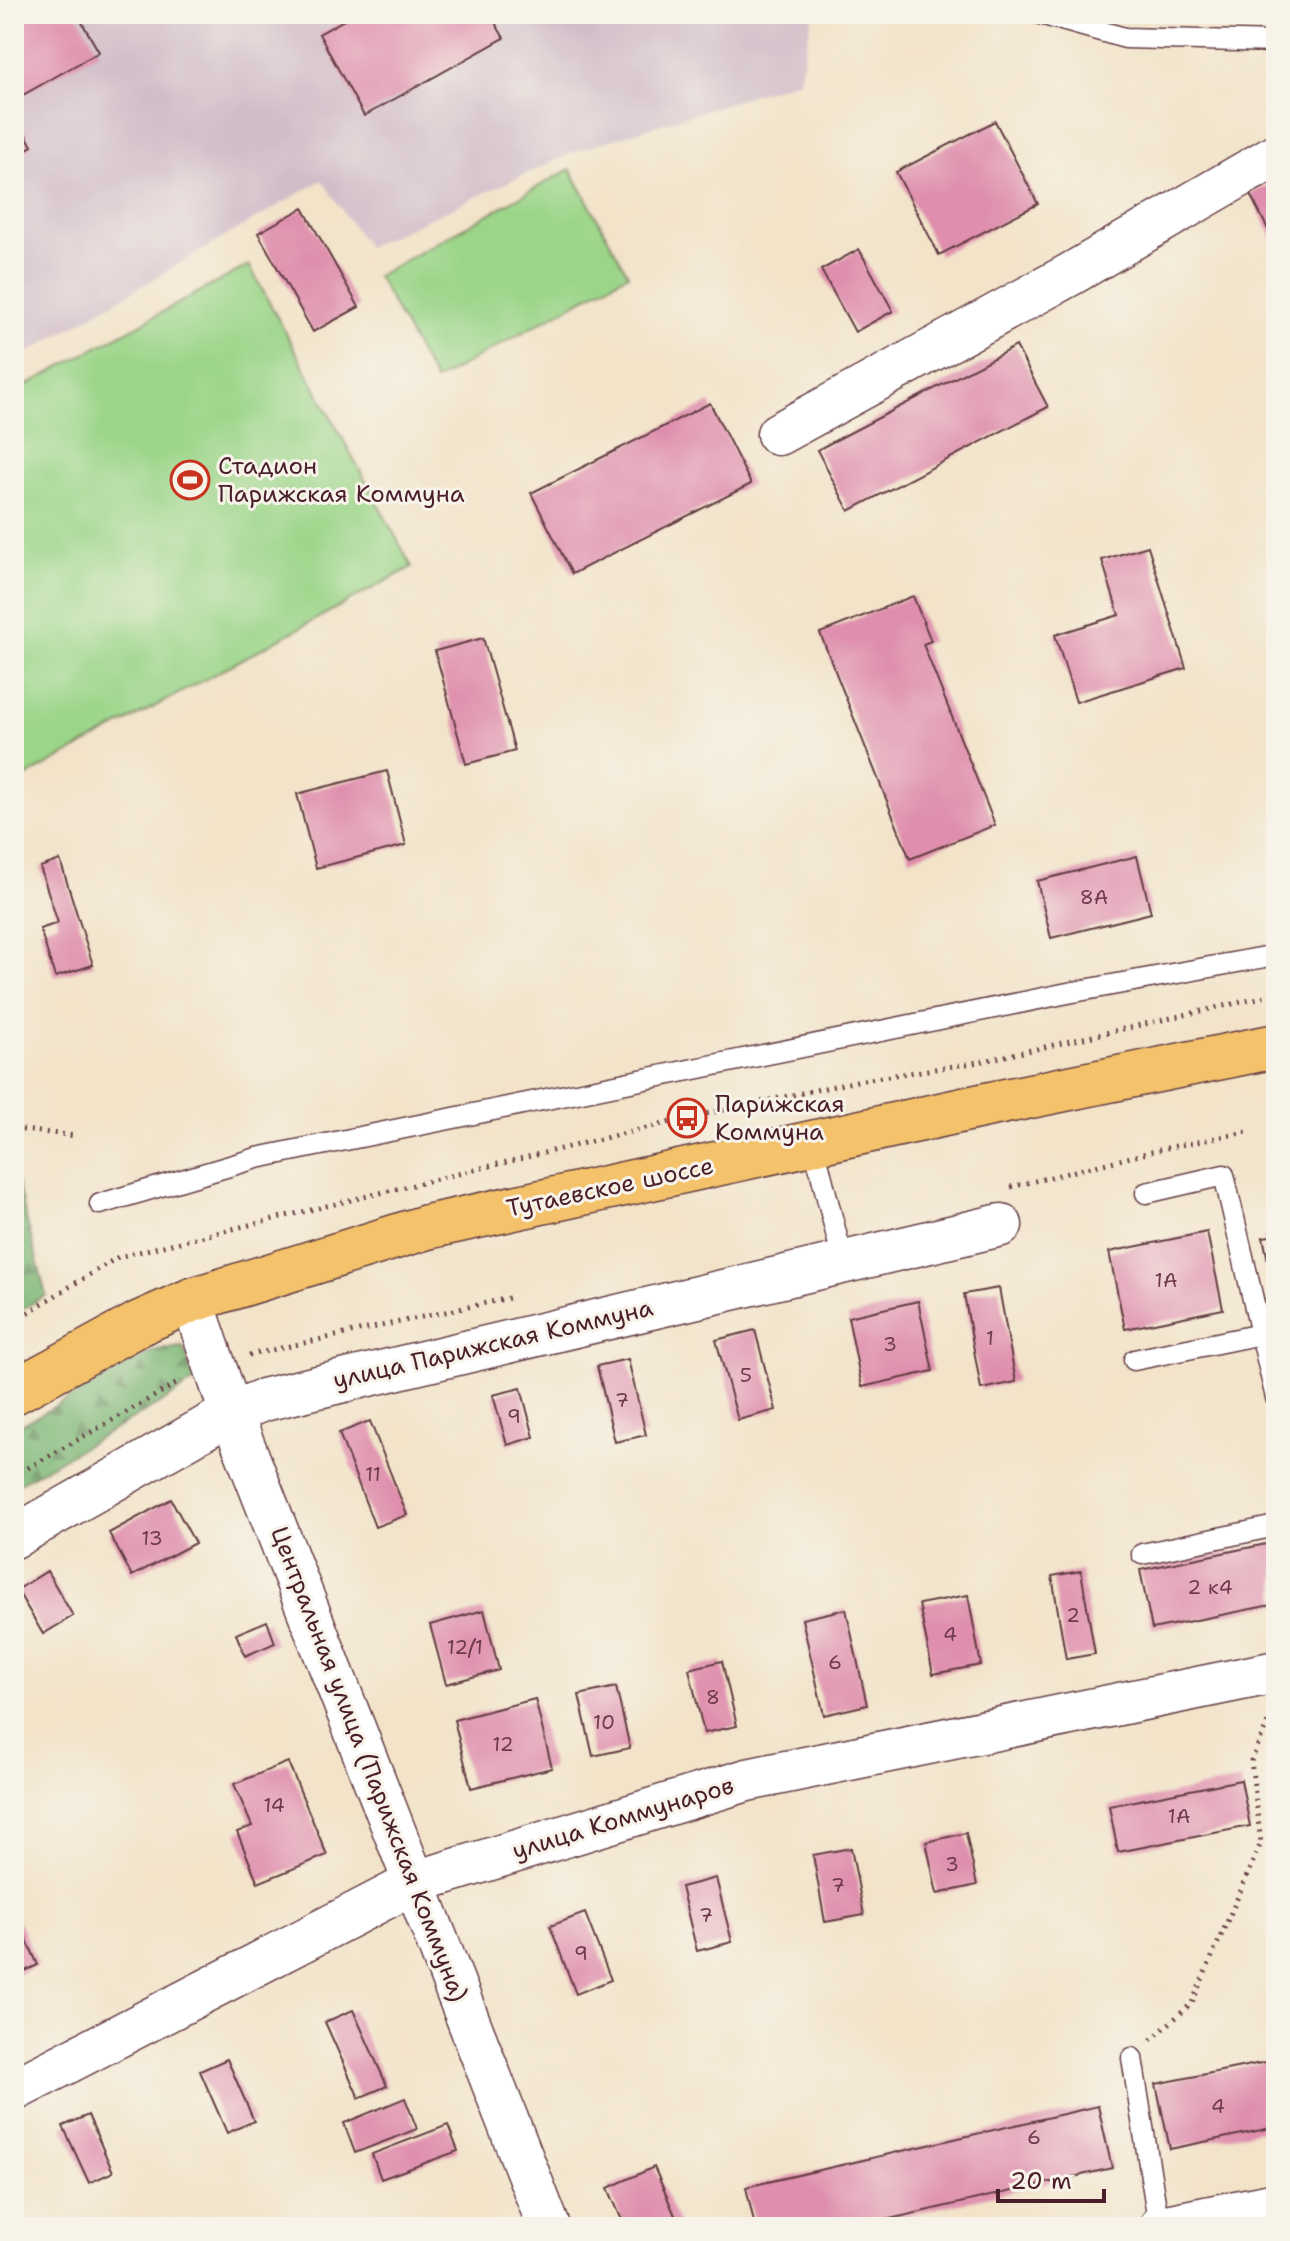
<svg xmlns="http://www.w3.org/2000/svg" width="1290" height="2241" viewBox="0 0 1290 2241" font-family="'Shantell Sans',sans-serif">
<style>
.industrial{fill:#d1bdc9}
.forest{fill:url(#forest-firs);stroke:#636a50;stroke-width:2}
.green{fill:#9bd589;stroke:#727a5a;stroke-width:2}
.building{fill:#df8fad}
.lines{fill:none;stroke-linecap:round;stroke-linejoin:round}
.service-casing{stroke:#633c43;stroke-width:23}
.minor-casing{stroke:#633c43;stroke-width:45}
.primary-casing{stroke:#633c43;stroke-width:47}
.path{stroke:#633c43;stroke-width:5;stroke-dasharray:2 6;stroke-linecap:butt}
.service{stroke:#fff;stroke-width:20}
.minor{stroke:#fff;stroke-width:42}
.primary{stroke:#f3c26a;stroke-width:44}
.labels{text-anchor:middle;dominant-baseline:central;stroke-width:6;stroke-linejoin:round;paint-order:stroke}
.number-label{font-size:20px;fill:#6f3b4c}
.poi-label{font-size:24px;fill:#4a1f2b;stroke:#f7f3e8;text-anchor:start}
.street-label{font-size:24px;fill:#4a1f2b;stroke:#f7f3e8}
</style>
<defs>
<pattern id="forest-firs" width="22" height="20" patternUnits="userSpaceOnUse" patternTransform="scale(2)"><rect width="22" height="20" fill="#7cb675"/><path d="M5 1l3.5 6h-7zM16 11l3.5 6h-7z" fill="#689360"/></pattern>
</defs>
<rect width="100%" height="100%" fill="#f7f3e8"/>
<filter id="ink" filterUnits="userSpaceOnUse"><feTurbulence type="fractalNoise" baseFrequency=".0125" numOctaves="2"/><feDisplacementMap in="SourceGraphic" scale="16" xChannelSelector="R" yChannelSelector="G"/><feConvolveMatrix kernelMatrix="1 2 1 2 8 2 1 2 1" color-interpolation-filters="sRGB"/></filter>
<filter id="wash" filterUnits="userSpaceOnUse"><feTurbulence type="fractalNoise" baseFrequency=".006" numOctaves="4" result="noise"/><feDisplacementMap in="SourceGraphic" scale="32" xChannelSelector="R" yChannelSelector="G"/><feGaussianBlur stdDeviation="1.8" result="paint"/><feColorMatrix in="noise" values="0 0 0 0 0 0 0 0 0 0 0 0 0 0 0 0 0 1.4 0 .05"/><feComposite in="paint" operator="in"/></filter>
<g filter="url(#wash)">
<rect width="100%" height="100%" fill="#f2e3c9"/>
<!-- industrial -->
<path class="industrial" d="M14,14H813L799,80L576,151L367,247L322,180L14,361Z"/>
<!-- forest -->
<path class="forest" d="M14,1172L46,1295L14,1314Z
M183,1347L195,1381L161,1403L14,1486V1429L156,1350Z"/>
<!-- green -->
<path class="green" d="M570,169L628,274L435,381L377,276Z
M249,265L412,567L14,783V392Z"/>
<g id="blocks">
<!-- building -->
<path class="building" d="M14,14H77L99,52L14,100Z
M355,14H490L504,38L364,116L319,34Z
M14,113L32,146L14,156Z
M995,121L1038,204L939,255L896,172Z
M1276,181V245L1250,194Z
M303,208L359,307L313,332L258,233Z
M859,249L893,311L855,332L821,270Z
M1016,346L1048,407L849,511L817,450Z
M710,403L751,484L572,574L531,493Z
M1148,546L1186,668L1076,702L1055,635L1119,615L1102,560Z
M913,596L931,641L923,644L995,825L910,859L820,633Z
M483,638L515,751L466,764L435,651Z
M387,771L406,845L316,868L297,794Z
M1137,856L1151,913L1051,938L1037,881Z
M60,860L93,965L55,977L40,929L58,923L40,867Z
M1207,1232L1223,1309L1125,1329L1109,1252Z
M1276,1235V1294H1275L1263,1237Z
M999,1288L1016,1382L981,1389L964,1294Z
M918,1301L933,1371L862,1387L848,1317Z
M755,1330L776,1410L738,1420L716,1340Z
M628,1359L646,1435L615,1442L597,1366Z
M521,1388L534,1437L507,1445L493,1395Z
M370,1421L407,1515L375,1527L339,1433Z
M171,1499L195,1543L132,1576L109,1533Z
M1276,1542V1604L1152,1629L1140,1570Z
M47,1571L73,1616L43,1634L17,1590Z
M1081,1571L1095,1654L1066,1659L1052,1576Z
M968,1595L981,1665L933,1674L919,1604Z
M846,1609L867,1705L824,1715L802,1619Z
M484,1610L499,1670L446,1684L430,1625Z
M267,1621L275,1643L245,1656L236,1634Z
M722,1661L737,1726L704,1733L689,1669Z
M616,1687L630,1748L593,1756L579,1695Z
M535,1699L552,1768L471,1788L454,1720Z
M288,1762L327,1855L258,1883L237,1832L252,1826L234,1784Z
M1241,1780L1250,1826L1118,1852L1109,1806Z
M966,1833L977,1885L937,1894L926,1842Z
M851,1848L864,1915L825,1922L813,1855Z
M716,1878L732,1942L697,1951L681,1887Z
M585,1913L611,1980L576,1994L550,1926Z
M19,1922L38,1965L14,1976V1924Z
M353,2010L387,2086L359,2098L325,2022Z
M227,2059L254,2121L227,2133L200,2071Z
M1276,2060V2127L1170,2149L1156,2084Z
M405,2098L417,2129L355,2153L344,2123Z
M1098,2106L1112,2168L855,2227H755L746,2187Z
M88,2115L113,2172L89,2183L63,2126Z
M448,2125L458,2151L381,2179L372,2154Z
M654,2167L680,2227H625L608,2188Z"/>
</g>
</g>
<g filter="url(#ink)">
<use href="#blocks" fill-opacity="0" stroke="#633c43" stroke-width="2"/>
<g class="lines">
<defs>
<path id="service" d="M1040,14L1125,38L1276,42
M813,1142L843,1261
M1146,1193L1224,1175L1276,1398
M100,1204L257,1158L1068,993L1276,955
M1134,1360L1276,1331
M1142,1554L1276,1526
M1132,2058L1159,2227"/>
<path id="minor" d="M778,434L1071,274L1276,155
M192,1300L231,1413L549,2227
M14,1537L231,1413L263,1400L1001,1225
M14,2090L416,1882L747,1780L1276,1672
M1160,2227L1276,2204"/>
<path id="primary" d="M14,1392L140,1323L192,1300L427,1227L986,1105L1276,1046"/>
</defs>
<!-- service casing -->
<use href="#service" class="service-casing"/>
<!-- minor casing -->
<use href="#minor" class="minor-casing"/>
<!-- primary casing -->
<use href="#primary" class="primary-casing"/>
<!-- path -->
<path class="path" d="M14,1129L77,1136
M1011,1187L1171,1147L1251,1131
M14,1321L118,1257L687,1118L857,1081L979,1062L1276,994
M249,1355L509,1298
M14,1476L181,1381
M1151,2040L1192,2003L1261,1843L1251,1761L1273,1711"/>
<!-- service -->
<use href="#service" class="service"/>
<!-- minor -->
<use href="#minor" class="minor"/>
<!-- primary -->
<use href="#primary" class="primary"/>
</g>
</g>
<!-- icons -->
<defs>
<symbol id="stadium-ring" viewBox="-11 -11 22 22"><circle r="9.5" fill="#f7f3e8" stroke="#c8321e" stroke-width="1.5"/><path d="M0-5a6.5 5 0 1 0 0 10a6.5 5 0 1 0 0-10ZM-3.5-1.8h7v3.6h-7Z" fill="#c8321e"/></symbol>
<symbol id="bus-ring" viewBox="-11 -11 22 22"><circle r="9.5" fill="#f7f3e8" stroke="#c8321e" stroke-width="1.5"/><path d="M-5-6H5V4H4V6H2V4H-2V6H-4V4H-5ZM-3.5-4V0h7V-4ZM-3.5 1.2v1.5H-2V1.2ZM2 1.2v1.5H3.5V1.2Z" fill="#c8321e"/></symbol>
</defs>
<g fill-rule="evenodd">
<use href="#stadium-ring" x="168" y="458" width="44" height="44"/>
<use href="#bus-ring" x="665" y="1096" width="44" height="44"/>
</g>
<g class="labels">
<!-- number labels -->
<g class="number-label">
<text x="1094" y="897">8А</text>
<text x="1166" y="1280">1А</text>
<text x="990" y="1338">1</text>
<text x="890" y="1344">3</text>
<text x="746" y="1375">5</text>
<text x="622" y="1400">7</text>
<text x="514" y="1416">9</text>
<text x="373" y="1474">11</text>
<text x="152" y="1538">13</text>
<text x="1210" y="1587">2 к4</text>
<text x="1073" y="1615">2</text>
<text x="950" y="1634">4</text>
<text x="465" y="1647">12/1</text>
<text x="835" y="1662">6</text>
<text x="713" y="1697">8</text>
<text x="604" y="1722">10</text>
<text x="503" y="1744">12</text>
<text x="274" y="1805">14</text>
<text x="1179" y="1816">1А</text>
<text x="952" y="1864">3</text>
<text x="838" y="1885">7</text>
<text x="706" y="1915">7</text>
<text x="581" y="1953">9</text>
<text x="1218" y="2106">4</text>
<text x="1034" y="2137">6</text>
</g>
<!-- poi labels -->
<g class="poi-label">
<text x="218" y="466">Стадион<tspan x="218" dy="28">Парижская Коммуна</tspan></text>
<text x="715" y="1104">Парижская<tspan x="715" dy="28">Коммуна</tspan></text>
</g>
<!-- street labels -->
<g class="street-label">
<text transform="translate(610 1187) rotate(-12)">Тутаевское шоссе</text>
<text transform="translate(493 1344) rotate(-13)">улица Парижская Коммуна</text>
<text transform="translate(369 1764) rotate(69)">Центральная улица (Парижская Коммуна)</text>
<text transform="translate(623 1818) rotate(-17)">улица Коммунаров</text>
</g>
</g>
<!-- margin -->
<rect width="1290" height="2241" fill="none" stroke="#f7f3e8" stroke-width="48"/>
<!-- scale -->
<path d="M998 2189v12h106v-12" fill="none" stroke="#4a1f2b" stroke-width="4"/>
<text x="1010" y="2189" font-size="24" fill="#4a1f2b" stroke="#f7f3e8" stroke-width="6" paint-order="stroke">20 m</text>
</svg>
